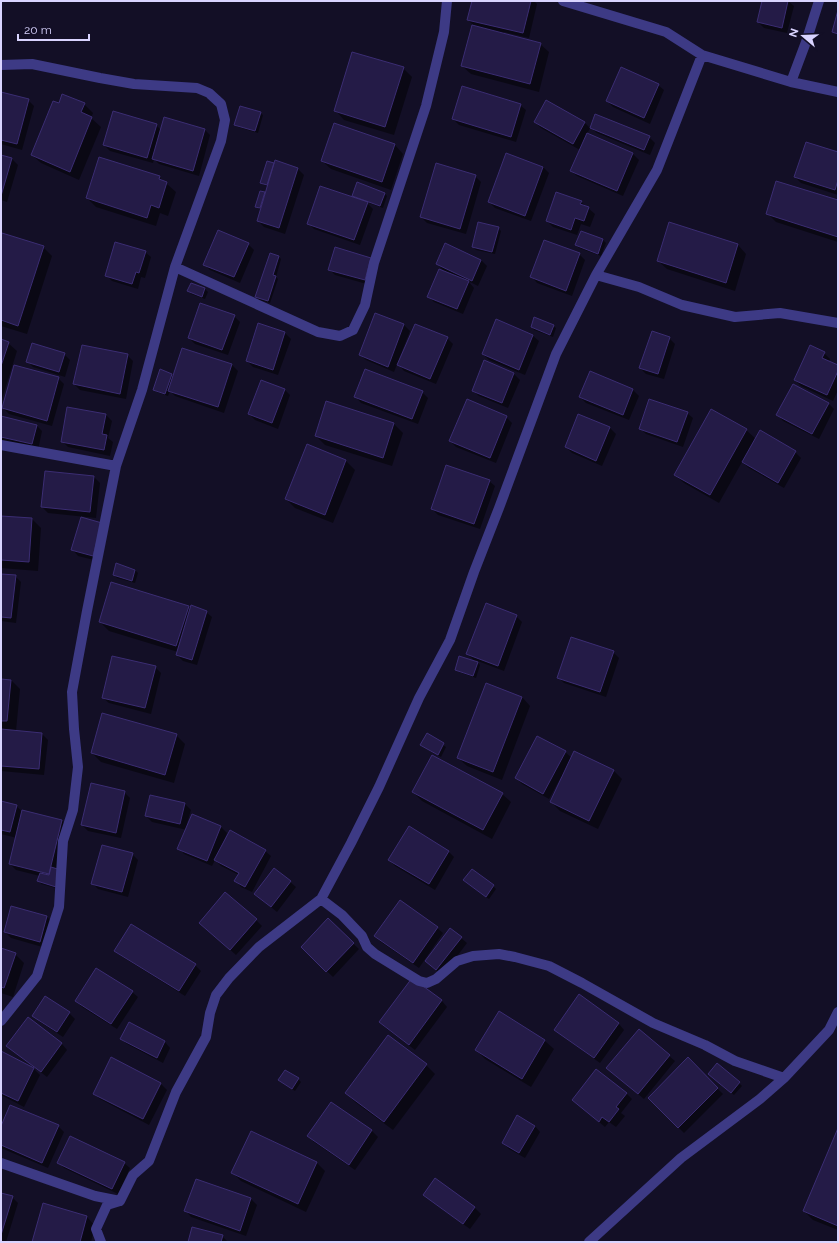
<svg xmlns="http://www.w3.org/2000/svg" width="839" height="1243" viewBox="0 0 839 1243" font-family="Raleway,sans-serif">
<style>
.shadow{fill:#0007}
.building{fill:#241b47;stroke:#3b2d73}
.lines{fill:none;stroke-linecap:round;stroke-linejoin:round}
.street{stroke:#3d3a85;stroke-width:10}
</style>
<rect width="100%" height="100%" fill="#130f26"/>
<!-- shadow -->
<path class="shadow" d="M473,1H534L537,4L529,38L504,32L503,34L540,44L549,52L539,92L471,74L462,66L476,28L468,20Z
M763,1H788L794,6L787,33L764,28L758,22Z
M403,68L412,77L394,135L344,120L336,111Z
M658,85L664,90L650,124L613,107L607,101Z
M1,93L28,100L34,106L22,150L1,144Z
M84,104L93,113L91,118L101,127L79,180L41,163L32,155Z
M520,105L526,110L516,142L459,125L453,119Z
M260,113L263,115L258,133L238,127L235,125Z
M535,122H584L590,128L587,134L633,154L639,160L623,196L577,176L571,171L580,150L541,128Z
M334,124L395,145L403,154L391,190L331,169L322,161Z
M156,125L161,130H205L210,135L199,176L159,164L154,159L153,163L110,151L104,145Z
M591,128L649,137L655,143L650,155L597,133Z
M838,153V195L801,183L795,177Z
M1,156L12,159L18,165L7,202L1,200Z
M276,162L298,169L304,175L285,234L264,227L258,221L261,210L256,206L264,193L266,195L268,186L264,185L261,182L274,164L275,165Z
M543,167L549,173L531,221L495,208L489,202Z
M475,176L481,182L466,234L427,223L421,217Z
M159,177L176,192L168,216L160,213L156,226L96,207L87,198Z
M385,194L387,196L383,208L366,202L373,209L360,245L314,229L308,223L357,200L353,195Z
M838,201V242L776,222L767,213Z
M581,202L595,214L590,227L581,224L577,235L553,227L547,221Z
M498,228L501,231L495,254L476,250L473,247Z
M582,232L603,240L606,243L601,256L579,248L576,245Z
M1,240L43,247L52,256L27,334L1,326Z
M248,244L254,250L240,283L210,270L204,264Z
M738,245L746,254L735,291L667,269L658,261Z
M145,252L151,257L145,278L141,277L138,289L112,281L107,276Z
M579,254L585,260L572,296L537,283L532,277Z
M279,257L281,259L276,277L278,279L270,303L259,300L257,297Z
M481,260L487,266L478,286L468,281L474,288L463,314L434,302L428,296L445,272L437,264Z
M376,265L370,285L335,275L330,270Z
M191,284L205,289L208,292L205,299L191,294L189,291Z
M376,314L404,325L410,331L394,372L366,360L360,355Z
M234,316L240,322L228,355L195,344L189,338Z
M259,324L285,333L291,339L278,375L253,367L247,361Z
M553,326L556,328L553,337L534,330L532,327Z
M533,336L539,341L525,375L489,360L483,354Z
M447,338L453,344L436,384L404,371L399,365Z
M669,338L675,344L664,379L646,374L640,368Z
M1,340L8,343L17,351L1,402Z
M183,349L232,365L238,371L224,413L175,396L170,391L168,396L157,392L154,389L172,375L174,377Z
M824,353L830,359L829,362L838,366V390L833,401L801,386L795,380Z
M64,354L70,360L65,377L33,367L27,361Z
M127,355L133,361L126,399L80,390L74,384Z
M485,362L514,374L520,380L508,408L479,396L473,391Z
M591,372L633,390L639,396L629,420L586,403L580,397Z
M58,378L64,384L52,426L9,414L3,408Z
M285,390L290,395L278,429L255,420L249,414Z
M422,392L428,398L418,424L361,403L356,397Z
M327,403L394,424L403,433L392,466L325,445L316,436Z
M828,403L834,409L819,439L783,421L778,415Z
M687,413L693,418L683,447L646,434L640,428Z
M106,415L112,421L108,438L113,442L110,456L68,447L62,441Z
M579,415L610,428L616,434L602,466L572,453L566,447Z
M1,417L36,425L42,431L38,450L1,440Z
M506,417L512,423L496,463L456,447L450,441Z
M746,430L756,439L795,452L801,458L784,488L749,468L742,462L719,503L684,483L675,475Z
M307,446L346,461L355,470L333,523L295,508L286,499Z
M94,477L100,483L96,518L48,513L42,507Z
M489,481L495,486L480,529L438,515L432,509Z
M1,517L32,519L41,528L38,571L1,568Z
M81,518L98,561L78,556L73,550Z
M135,570L138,573L135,583L117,578L114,575Z
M1,575L15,576L21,582L16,623L1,621Z
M188,606L191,609L206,612L212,617L197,665L183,661L177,655L178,652L109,631L100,622Z
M516,616L522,622L504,671L475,660L480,665L476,678L459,672L456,669L476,662L467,654Z
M613,652L619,658L606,697L564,683L558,677Z
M155,667L161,673L151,714L109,703L103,698Z
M1,680H11L20,689L16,731L42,734L48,740L44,775L1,771Z
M522,697L530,706L502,780L467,766L458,758Z
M427,734L446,747L441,757L424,747Z
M176,735L185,744L174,783L101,762L92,753Z
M565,752L572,758L613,770L622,779L598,829L560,811L551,802L562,777H561L549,799L522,784L516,778Z
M124,792L130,798L121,838L88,831L82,825Z
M413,792L502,794L511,802L492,839L422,801Z
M1,802L16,806L23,812L62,821L67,826L59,889L41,884L39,881L40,876L16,870L10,864L17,838L1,834Z
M185,804L191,810L186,827L193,815L221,827L227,833L221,847L265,851L271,856L252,892L241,887L236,881L239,875L221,866L215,860L212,866L184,854L179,848L187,830L152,822L146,816Z
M449,852L454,857L435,890L395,866L389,860Z
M132,854L138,860L128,897L98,889L92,883Z
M275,869L296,887L277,912L261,899Z
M467,883L493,886L496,889L489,899Z
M12,907L47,917L53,923L46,948L11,938L5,932Z
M256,920L262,926L236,955L206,928Z
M328,920L359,949L333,977L302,947Z
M437,928L443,933L419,968L381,942L375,936Z
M461,938L467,943L443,975L432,967Z
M1,949L15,954L24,963L13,997L1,993Z
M115,951L195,965L201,971L185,996L121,956Z
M412,979L442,1001L447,1007L415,1050L386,1028L380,1022Z
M132,992L138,997L117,1029L82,1007L76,1001Z
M579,996L619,1024L624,1030L600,1063L561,1035L555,1030Z
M46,998L69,1013L75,1019L63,1037L40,1022L34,1016Z
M499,1012L545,1041L554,1049L531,1087L485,1059L476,1050Z
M28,1018L62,1044L67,1050L47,1077L13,1051Z
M121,1039L165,1042L170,1048L163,1063L127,1044Z
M1,1052L34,1069L40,1075L24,1107L1,1095Z
M669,1056L675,1061L644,1099L614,1074Z
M111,1059L161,1084L167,1090L149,1125L100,1099L94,1094Z
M688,1059L723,1094L684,1133L649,1098Z
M426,1065L435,1074L393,1130L355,1102L346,1093Z
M712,1076L739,1083L742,1086L734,1095Z
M298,1079L301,1082L295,1091L279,1080Z
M626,1093L632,1099L621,1113L625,1116L616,1127L609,1122L605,1127L573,1100Z
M331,1103L372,1131L378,1137L355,1170L314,1142L308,1136Z
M58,1126L64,1132L48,1168L1,1148V1129Z
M535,1126L540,1132L525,1158L509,1149L503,1143Z
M838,1130V1230L813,1220L804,1211Z
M316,1162L325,1171L306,1212L241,1181L232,1172Z
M59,1163H124L130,1168L118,1194L64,1168Z
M196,1180L251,1199L257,1205L246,1236L191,1217L186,1211Z
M436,1180L475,1208L481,1214L470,1229L431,1201L425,1195Z
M1,1194L12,1197L18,1203L6,1242H1Z
M87,1217L95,1226L91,1242H33Z
M222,1236L228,1242H189Z"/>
<!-- building -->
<path class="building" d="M472,1H531L523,33L467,20Z
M762,1H788L782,28L757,22Z
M838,10V34L832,32Z
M472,25L541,43L530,84L461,66Z
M352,52L404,67L385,127L334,111Z
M621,67L659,84L644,118L606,101Z
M462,86L521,104L511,137L452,119Z
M1,92L29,99L17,144L1,140Z
M62,94L85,103L81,112L92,117L70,172L31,155L53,101L59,103Z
M546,100L585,122L573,144L534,122Z
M240,106L261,112L255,131L234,125Z
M113,111L157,124L147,158L103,145Z
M595,114L650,136L644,150L590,128Z
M164,117L205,129L193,171L152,159Z
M334,123L395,144L382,182L321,161Z
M587,133L633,153L617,191L570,171Z
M806,142L838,152V180L835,190L794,177Z
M506,153L543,167L525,216L488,202Z
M1,155L12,158L1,196Z
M99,157L160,176L159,179L167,182L159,208L151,205L147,218L86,198Z
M275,160L298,168L279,228L257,221Z
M267,161L274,163L267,185L260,183Z
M436,163L476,175L460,229L420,217Z
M776,181L838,200V237L766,214Z
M357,182L385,193L380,206L352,196Z
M320,186L368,202L354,240L307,224Z
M260,191L265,192L260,208L255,207Z
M556,192L582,201L580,204L589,207L584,221L575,218L571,230L546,221Z
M478,222L499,227L492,252L472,247Z
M669,222L738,244L726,283L657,261Z
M218,230L249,243L234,277L203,265Z
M581,231L603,239L598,254L575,245Z
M2,233L44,246L18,326L1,320V237Z
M544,240L580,253L566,291L530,277Z
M115,242L146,251L139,273L136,272L132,284L105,276Z
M445,243L481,260L472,281L436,264Z
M335,247L371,258L365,280L328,270Z
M270,253L279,256L273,275L276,276L268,301L255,297Z
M439,269L469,281L457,309L427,297Z
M191,283L205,288L202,297L187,291Z
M200,303L235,315L222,350L188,338Z
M375,313L404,324L388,367L359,355Z
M534,317L554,325L550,335L531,327Z
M496,319L533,335L519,370L482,354Z
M258,323L285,332L273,370L246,361Z
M415,324L448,337L430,379L397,365Z
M652,331L670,337L658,374L639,368Z
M1,339L9,342L1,366Z
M32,343L65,353L59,372L26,362Z
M82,345L128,354L120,394L73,384Z
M810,345L825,352L822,358L838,365V371L827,395L794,380Z
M182,348L232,364L218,407L168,391Z
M484,360L514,373L502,403L472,391Z
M14,365L59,377L47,421L2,408Z
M160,369L172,374L165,394L153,390Z
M365,369L423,391L412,419L354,397Z
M590,371L633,389L623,415L579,397Z
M261,380L285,389L272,423L248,414Z
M793,384L829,403L812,434L776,415Z
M467,399L507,416L490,458L449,441Z
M649,399L688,412L677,442L639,429Z
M326,401L394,423L383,458L315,436Z
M67,407L106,414L102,434L107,435L104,450L61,442Z
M711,409L747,429L710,495L674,475Z
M578,414L610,427L596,461L565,447Z
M1,416L37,425L32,444L1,437Z
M760,430L796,451L778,483L742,462Z
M307,444L346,460L325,515L285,499Z
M446,465L490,480L474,524L431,509Z
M45,471L94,476L90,512L41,507Z
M1,516L32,518L29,562L1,560Z
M81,517L102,523L93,556L71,550Z
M116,563L135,570L132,581L113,575Z
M1,574L16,575L11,618L1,617Z
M111,582L189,606L176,646L99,622Z
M486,603L517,615L498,666L466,654Z
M191,605L207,611L192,660L176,655Z
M571,637L614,651L600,692L557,678Z
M112,656L156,666L145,708L102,698Z
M459,656L478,662L473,676L455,670Z
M1,679L11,680L7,721H1Z
M486,683L522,697L493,772L457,758Z
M102,713L177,734L165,775L91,753Z
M1,729L42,733L39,769L1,766Z
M427,733L444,743L438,755L420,745Z
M537,736L566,751L543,794L515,778Z
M574,751L614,770L589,821L550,802Z
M432,755L503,793L483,830L412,792Z
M91,783L125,791L116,833L81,825Z
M150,795L185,803L180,824L145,816Z
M1,801L17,805L10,832L1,830Z
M22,810L62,820L49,874L9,864Z
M192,814L221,826L207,861L177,849Z
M409,826L449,851L429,884L388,860Z
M230,830L266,850L245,887L234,881L239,873L214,860Z
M102,845L133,853L122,892L91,884Z
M51,867L61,870L56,887L37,881L40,873L49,875Z
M274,868L291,881L271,907L254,894Z
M472,869L494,885L486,897L463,880Z
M225,892L257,919L230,950L199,923Z
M400,900L438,927L413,963L374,936Z
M11,906L47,916L40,942L4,932Z
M328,918L354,943L326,972L301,947Z
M131,924L196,964L179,991L114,951Z
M450,928L462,937L436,970L425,961Z
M1,948L16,953L4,988L1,987Z
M96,968L133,991L111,1024L75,1001Z
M412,978L442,1000L409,1045L379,1022Z
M579,994L619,1023L594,1058L554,1030Z
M45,996L70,1012L57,1032L32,1016Z
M499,1011L545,1040L522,1079L475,1050Z
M28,1017L62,1043L41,1072L6,1046Z
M129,1022L165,1041L157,1058L120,1039Z
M639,1029L670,1055L638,1094L606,1068Z
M388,1035L427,1064L384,1122L345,1093Z
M1,1051L34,1068L18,1101L1,1093Z
M111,1057L161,1083L143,1119L93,1094Z
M688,1057L718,1088L678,1128L648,1098Z
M717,1063L740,1082L731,1093L708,1074Z
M596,1069L627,1093L616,1107L619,1109L609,1122L602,1117L599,1122L572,1100Z
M285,1070L299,1078L292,1089L278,1080Z
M331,1102L372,1130L349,1165L307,1136Z
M10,1105L59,1125L42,1163L1,1145V1126Z
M517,1115L535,1126L519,1153L502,1143Z
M838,1128V1226L803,1211Z
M251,1131L317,1162L298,1204L231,1173Z
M70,1136L125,1162L112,1189L57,1163Z
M435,1178L475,1207L463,1224L423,1195Z
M196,1179L251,1198L240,1231L184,1211Z
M1,1193L13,1196L1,1235Z
M43,1203L87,1216L80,1242H32Z
M192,1227L223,1235L221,1242H188Z"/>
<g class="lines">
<!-- street -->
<path class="street" d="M563,1L666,32L702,55L791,82L838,92
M1,65L32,64L100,78L134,84L197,88L209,93L221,104L225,120L221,141L175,267L142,390L116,466L87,611L72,692L74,729L78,767L73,810L63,841L59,907L37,976L1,1021
M791,82L806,42L819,1
M175,267L318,332L340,336L353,330L365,305L374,263L426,106L444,32L447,1
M596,275L639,287L682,305L735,317L780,313L838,323
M1,445L116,466
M321,899L342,915L362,936L367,947L375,954L419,981L427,983L436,979L457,961L473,956L499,954L515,957L549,966L582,983L653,1023L705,1045L735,1061L784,1078L829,1030L838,1012
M1,1163L95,1196L120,1201
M101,1242L96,1229L107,1205L120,1201L133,1175L149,1161L176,1092L206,1037L210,1013L216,995L229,978L259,947L321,899L351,843L379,787L419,698L450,640L474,572L499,508L556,354L596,275L657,170L702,55
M589,1242L681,1158L760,1099L784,1078"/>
</g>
<!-- border -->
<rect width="839" height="1243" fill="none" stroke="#d9d4ff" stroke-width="4"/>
<!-- north arrow -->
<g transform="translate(803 36) rotate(289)" stroke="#130f26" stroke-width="3" paint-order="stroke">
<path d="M0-3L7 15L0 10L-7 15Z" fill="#d9d4ff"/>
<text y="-6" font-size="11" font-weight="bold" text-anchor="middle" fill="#d9d4ff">N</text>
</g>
<!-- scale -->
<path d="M18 34v6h71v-6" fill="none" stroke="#d9d4ff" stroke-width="2"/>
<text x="24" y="34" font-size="12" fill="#d9d4ff" stroke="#130f26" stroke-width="3" paint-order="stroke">20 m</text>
</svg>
